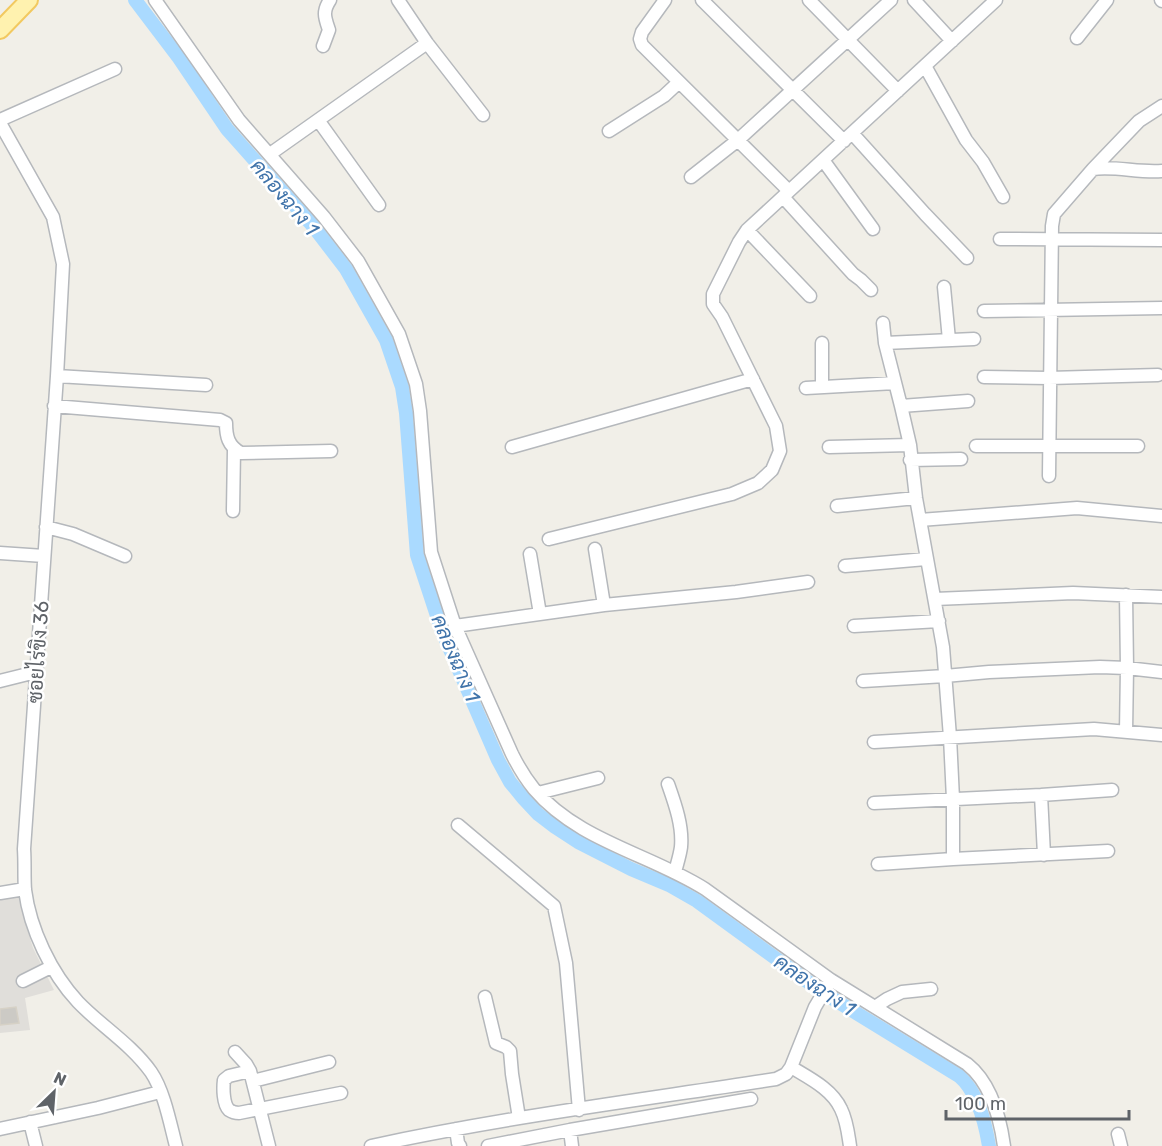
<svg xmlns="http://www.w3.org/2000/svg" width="1162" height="1146" viewBox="0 0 1162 1146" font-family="Rubik,Sarabun,sans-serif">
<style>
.industrial{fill:#e0deda}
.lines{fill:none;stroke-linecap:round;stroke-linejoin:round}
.canal{stroke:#aadaff;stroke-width:14}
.building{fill:#cccac5;stroke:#d6d1c6;stroke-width:1.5}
.minor-casing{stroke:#b5b8bc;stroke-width:15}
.major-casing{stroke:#f2c960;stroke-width:20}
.minor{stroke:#fff;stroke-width:12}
.major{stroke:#fff2af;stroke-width:16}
.labels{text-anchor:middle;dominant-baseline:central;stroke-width:5;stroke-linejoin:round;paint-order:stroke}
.street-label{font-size:20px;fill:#5f6368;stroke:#fff}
.water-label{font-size:21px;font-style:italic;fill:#4174aa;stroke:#fff}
</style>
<rect width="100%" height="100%" fill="#f1efe8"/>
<!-- industrial -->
<path class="industrial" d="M19,894L25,922L33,948L54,990L25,998L30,1030L0,1033V897Z"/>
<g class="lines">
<!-- canal -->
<path class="canal" d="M135,0L179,58L227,129L313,226L346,269L386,340L402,387L406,413L417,555L442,631L498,760L510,782L524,799L538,814L555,827L578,842L631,869L669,885L697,901L822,992L959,1076C978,1092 985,1122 989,1146"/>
</g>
<!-- building -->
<path class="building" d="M16,1007L19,1023L0,1025V1009Z"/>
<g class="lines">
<defs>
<path id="minor" d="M155,0L239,120L324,217L358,261L399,334L416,384L420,411L431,552L455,626L512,754C518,766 525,778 534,789C578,841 650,854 705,889L831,980L967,1064C991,1083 1000,1117 1004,1146
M665,0L642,32L640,39L642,45L789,191
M702,0L844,141
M809,0L898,91
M914,0L952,41
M1161,0L1162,1
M1077,38L1107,0
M427,43L483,115
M323,46L329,30C325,18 322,12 330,0
M925,66L966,140L983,162L1003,197
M0,120L115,69
M318,120L379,205
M0,123L53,217L63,264L57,376L24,849C25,863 24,877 25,890C30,929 51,973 78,1002C101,1026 131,1044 151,1072C164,1091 170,1123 176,1146
M609,131L664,96L679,82
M852,133L925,214L967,258
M270,154L427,43L398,0
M823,160L873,229
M1093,169L1139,121L1162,106
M691,177L738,140L891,0
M783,197L853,274L861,280L871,290
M747,230L810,296
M1000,239L1162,240
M944,287L949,340
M984,311L1162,308
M822,343V387
M885,343L974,339
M57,376L206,385
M984,377L1049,378L1158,375
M806,388L895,383
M54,406L220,420L226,423C226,436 228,446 241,453L331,451
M901,406L968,401
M976,446H1138
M512,447L753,379
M829,447L910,445
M910,460L961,459
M1049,476L1052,226L1054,214L1093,169C1116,166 1139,173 1162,171
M837,506L916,498
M233,511L234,450
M920,520L1077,508L1162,516
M46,527L73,534L125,556
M549,539L732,494L758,483L772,470L780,451L776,426L722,317L713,304V294L739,242L747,230L996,0
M595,549L604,605
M0,553L44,556
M530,554L540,614
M845,566L926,559
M1126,595L1127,668L1126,732
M935,599L1073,593L1162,597
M455,626L604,605L736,592L808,582
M854,626L939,621
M0,681L36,672
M863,681L945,676L989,672L1100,667L1127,668L1162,672
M874,742L1094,729L1162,735
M668,784C675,804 683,826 681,847C680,855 677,864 675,872
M538,793L598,778
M1041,795L1044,855
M874,803L1041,795L1112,790
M458,825L554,906L566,963L579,1110
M953,859L1108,851
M878,864L953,859V799L950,737L943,647L916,498L910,445L901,406L885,343L883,323
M0,893L25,889
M23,981L51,967
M485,997L496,1043L506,1047L510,1051L512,1074L519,1118
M875,1007L887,999L902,992L931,989
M235,1052L246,1064L250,1071L269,1146
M791,1067C809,1078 832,1089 841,1109C847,1121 848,1133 850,1146
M250,1071L229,1076L224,1080C223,1088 223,1104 229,1110C232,1112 235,1113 239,1113L341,1093
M253,1081L329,1062
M30,1122L36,1146
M0,1129L98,1108L160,1092
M456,1129L458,1143L460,1146
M570,1130L572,1146
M1118,1134L1121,1146
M371,1146C505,1117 641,1100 776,1079L786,1074L791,1067L815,1007L831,980
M488,1146L570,1130L751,1099"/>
<path id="major" d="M0,30L29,0"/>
</defs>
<!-- minor casing -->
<use href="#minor" class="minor-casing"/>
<!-- major casing -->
<use href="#major" class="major-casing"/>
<!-- minor -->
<use href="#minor" class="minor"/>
<!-- major -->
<use href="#major" class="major"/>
</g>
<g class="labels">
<!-- street labels -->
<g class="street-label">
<text transform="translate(38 652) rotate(-86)">ซอยไร่ขิง 36</text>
</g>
<!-- water labels -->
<g class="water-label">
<text transform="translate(285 197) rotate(50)">คลองฉาง 1</text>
<text transform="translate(456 658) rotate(67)">คลองฉาง 1</text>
<text transform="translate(815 985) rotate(34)">คลองฉาง 1</text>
</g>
</g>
<!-- north arrow -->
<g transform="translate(54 1092) rotate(25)" stroke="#ffffff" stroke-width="4.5" paint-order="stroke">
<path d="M0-4.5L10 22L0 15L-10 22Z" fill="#5f6368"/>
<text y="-9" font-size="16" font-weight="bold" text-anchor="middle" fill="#5f6368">N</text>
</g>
<!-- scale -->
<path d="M946 1110v9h183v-9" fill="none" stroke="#5f6368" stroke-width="3"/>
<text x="955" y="1110" font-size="18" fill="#5f6368" stroke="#ffffff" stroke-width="4.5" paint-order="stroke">100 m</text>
</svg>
